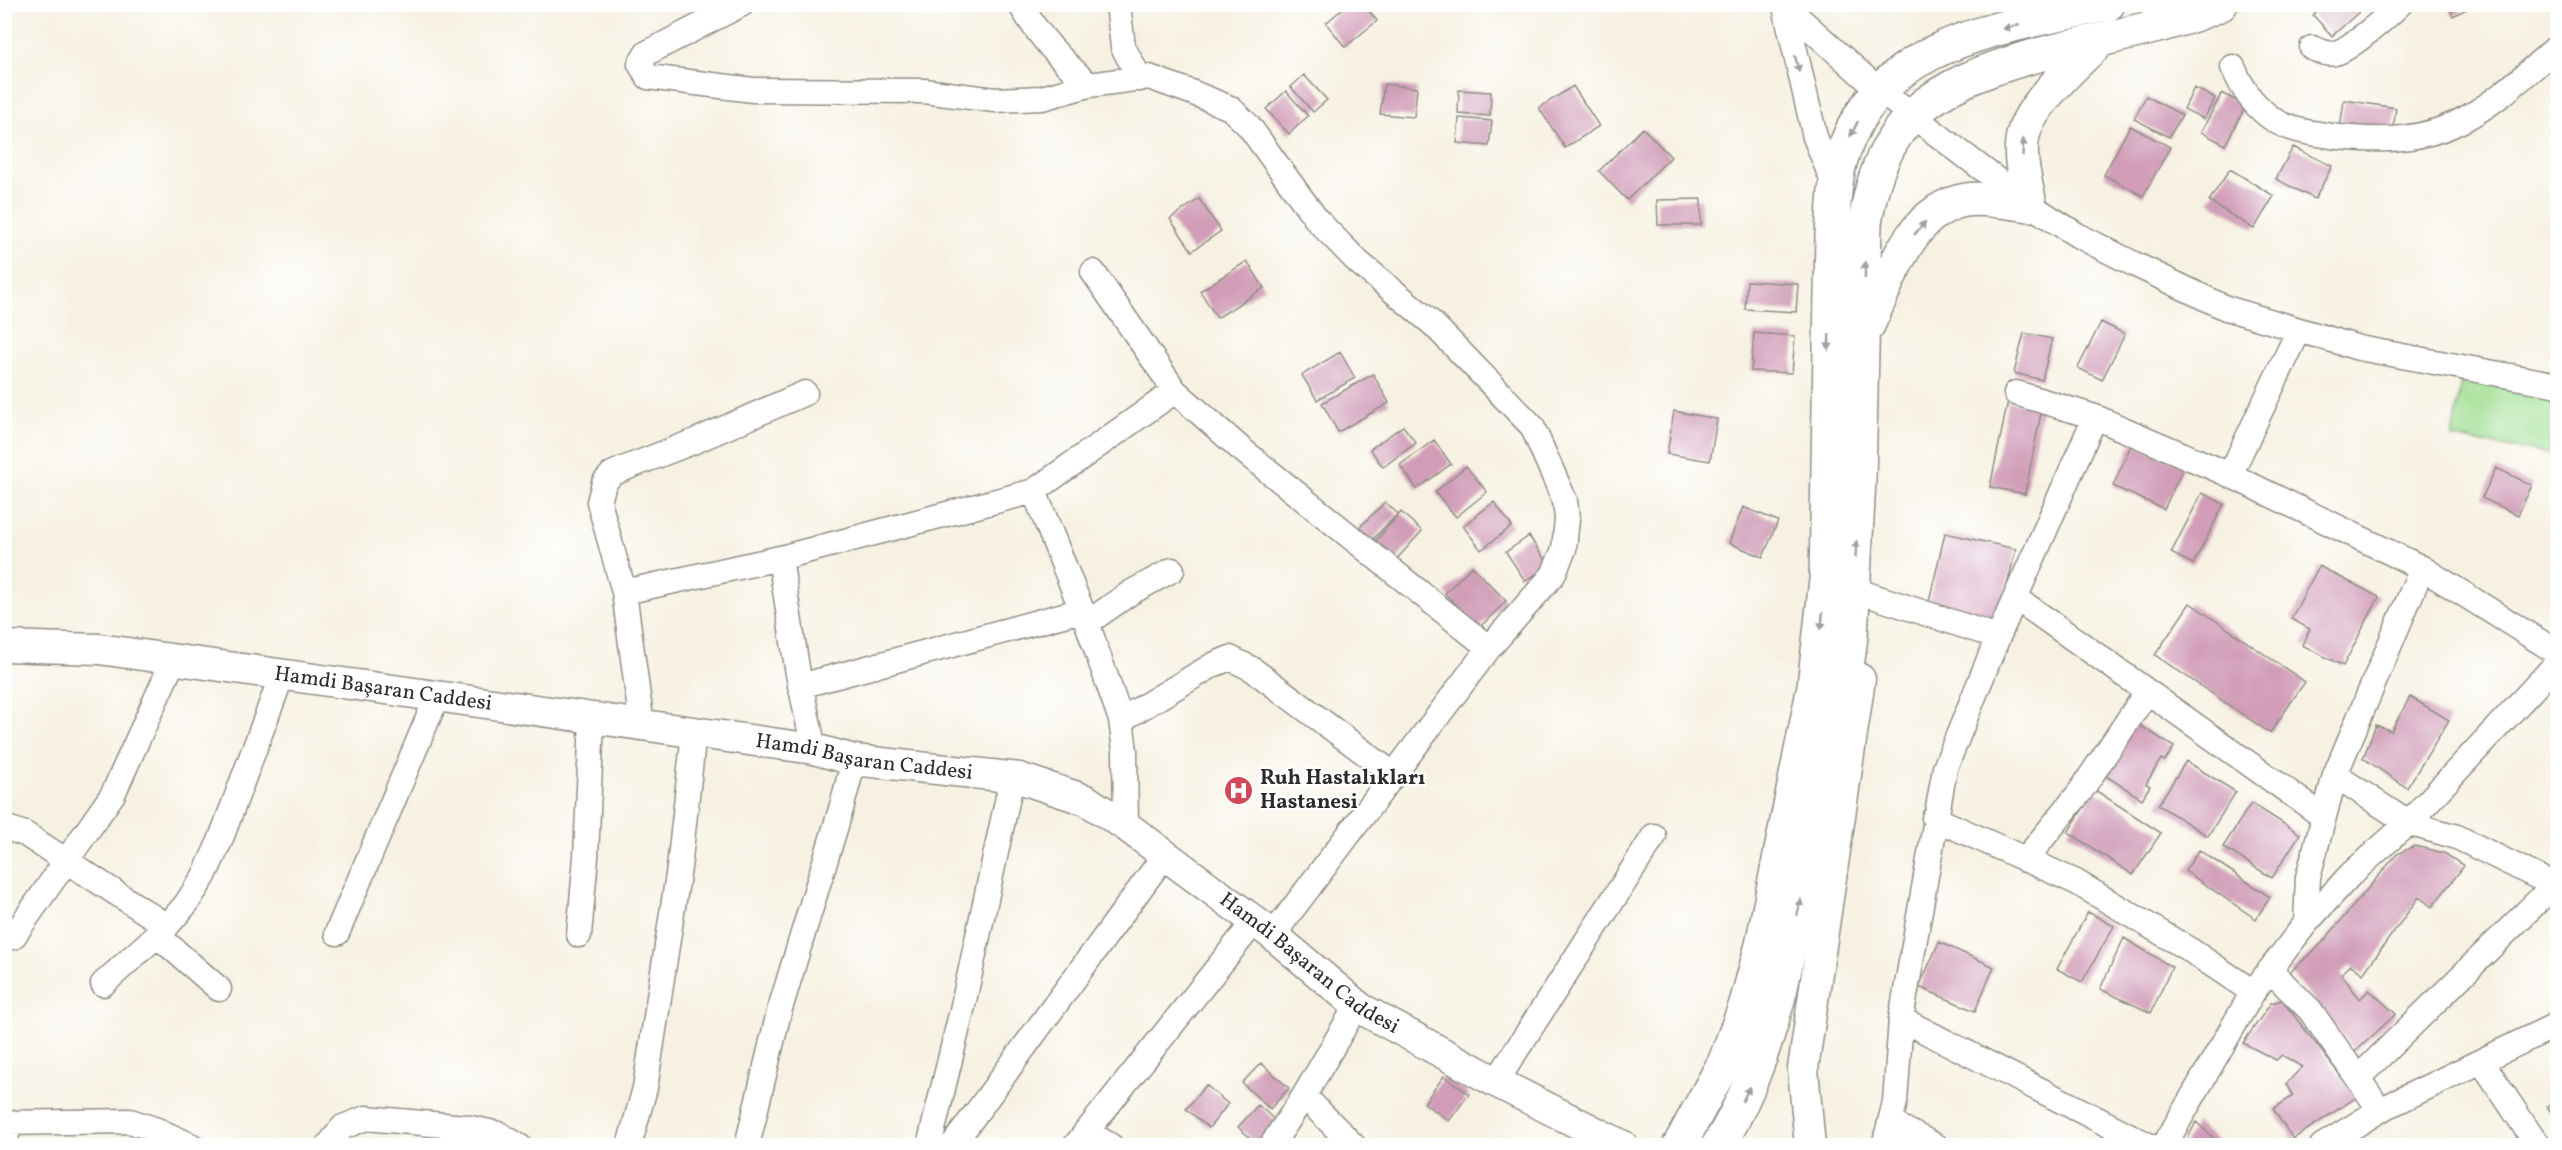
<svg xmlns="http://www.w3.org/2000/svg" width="2562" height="1150" viewBox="0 0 2562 1150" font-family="Vollkorn,serif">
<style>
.green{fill:#a0de93;stroke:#66845f;stroke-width:1.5}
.building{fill:#d09cb7}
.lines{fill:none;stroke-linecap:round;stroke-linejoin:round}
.minor-casing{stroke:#908e86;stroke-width:27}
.tertiary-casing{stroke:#908e86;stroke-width:33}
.secondary-casing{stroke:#908e86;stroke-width:36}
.minor{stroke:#fff;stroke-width:24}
.tertiary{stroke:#fff;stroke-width:30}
.secondary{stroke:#fff;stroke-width:33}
.oneway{fill:#a0a0a0}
.labels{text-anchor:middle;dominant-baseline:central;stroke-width:4.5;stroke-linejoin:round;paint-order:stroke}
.street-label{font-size:21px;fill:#2b2b2b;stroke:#fff}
.poi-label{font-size:21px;font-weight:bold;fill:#2b2b2b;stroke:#fff;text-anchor:start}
</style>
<rect width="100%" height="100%" fill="#fff"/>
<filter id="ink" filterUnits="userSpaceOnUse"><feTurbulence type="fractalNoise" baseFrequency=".0167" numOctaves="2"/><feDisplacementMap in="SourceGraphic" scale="12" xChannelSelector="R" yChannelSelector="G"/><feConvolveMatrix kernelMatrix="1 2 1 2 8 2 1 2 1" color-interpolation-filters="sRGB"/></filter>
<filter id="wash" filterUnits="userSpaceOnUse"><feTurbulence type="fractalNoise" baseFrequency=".008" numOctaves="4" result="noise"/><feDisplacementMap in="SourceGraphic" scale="24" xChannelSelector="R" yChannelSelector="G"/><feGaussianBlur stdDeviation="1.35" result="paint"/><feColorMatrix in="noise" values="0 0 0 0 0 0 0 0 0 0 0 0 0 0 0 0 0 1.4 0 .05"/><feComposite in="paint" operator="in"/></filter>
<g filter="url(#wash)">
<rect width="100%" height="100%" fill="#f6f1e1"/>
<!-- green -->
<path class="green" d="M2461,381L2557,396V455L2452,438Z"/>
<g id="blocks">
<!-- building -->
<path class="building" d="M1348,4H1364L1377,21L1345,47L1326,23Z
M2325,4H2352L2359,12L2332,36L2313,15Z
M2447,4H2476L2453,16Z
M1304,75L1327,100L1313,112L1291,87Z
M1384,84L1417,88L1414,117L1380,114Z
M1573,86L1599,126L1565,148L1539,108Z
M2194,88L2215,98L2204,119L2184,109Z
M1459,90L1491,92L1490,116L1458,114Z
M1286,91L1308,116L1289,134L1266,109Z
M2222,93L2246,106L2225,145L2201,132Z
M2146,96L2182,115L2169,137L2134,119Z
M2344,100L2396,108L2392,137L2340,128Z
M1459,118L1492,121L1489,146L1457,143Z
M2130,126L2170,147L2143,196L2104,175Z
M1643,128L1671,157L1627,200L1599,171Z
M2293,147L2332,166L2315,199L2276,179Z
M2230,169L2274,196L2254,229L2209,201Z
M1199,199L1221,231L1192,251L1170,219Z
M1701,199V225H1658L1657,200Z
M1247,261L1264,288L1217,318L1200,291Z
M1747,281L1798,284L1796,312L1745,309Z
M2101,322L2125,334L2102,380L2078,368Z
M1754,333L1795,336L1792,373L1751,371Z
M2024,333L2052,339L2042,380L2014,373Z
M1340,352L1355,378L1317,400L1302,375Z
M1373,374L1389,403L1338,432L1322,403Z
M2008,401L2042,408L2025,494L1990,487Z
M1674,411L1717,419L1710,461L1667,454Z
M1403,426L1416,443L1383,467L1370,449Z
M1434,440L1451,464L1417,489L1400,465Z
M2132,443L2184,466L2164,509L2113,486Z
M1466,466L1487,492L1456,517L1435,492Z
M2496,468L2532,485L2518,515L2482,498Z
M2202,493L2224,504L2193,564L2171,553Z
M1385,502L1398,514L1371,541L1358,529Z
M1494,502L1512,526L1481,550L1463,526Z
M1743,507L1778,521L1763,557L1729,543Z
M1401,512L1422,531L1393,563L1372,545Z
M1945,533L2016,549L1997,626L1927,610Z
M1529,536L1549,566L1525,581L1506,552Z
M1472,566L1506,601L1479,628L1445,593Z
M2319,566L2379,597L2343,666L2302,645L2310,629L2291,619Z
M2190,603L2305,682L2270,733L2155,655Z
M2410,697L2449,720L2407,788L2363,758L2376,725L2391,731Z
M2130,719L2174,747L2165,761L2161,759L2146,784L2150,786L2142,799L2098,771Z
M2186,761L2236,792L2208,836L2158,805Z
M2095,790L2161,833L2133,875L2068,832Z
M2251,803L2300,834L2272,878L2223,847Z
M2414,846L2444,853L2464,866L2432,907L2419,897L2363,974L2351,965L2341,974L2360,999L2369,990L2396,1014L2355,1052L2290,972L2322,943L2397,854Z
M2199,850L2270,897L2256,919L2185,871Z
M2088,912L2114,926L2082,982L2057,969Z
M2124,938L2172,967L2151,1013L2100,989Z
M1939,942L1994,967L1975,1011L1919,987Z
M2282,1000L2357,1097L2293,1139L2273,1109L2293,1096L2286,1084L2302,1067L2282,1055L2276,1060L2243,1043L2271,1003Z
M1261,1063L1289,1088L1270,1109L1242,1083Z
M1444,1076L1469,1094L1449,1121L1424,1103Z
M1206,1085L1228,1104L1209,1128L1186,1109Z
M2558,1100V1124L2547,1106Z
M1258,1105L1276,1121L1256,1143L1238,1127Z
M2196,1122L2222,1146H2184Z"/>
</g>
</g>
<g filter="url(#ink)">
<use href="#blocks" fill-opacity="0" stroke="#908e86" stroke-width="1.5"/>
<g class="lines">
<defs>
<path id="minor" d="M742,4L647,53L640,64L648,77L753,90L924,91L995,100L1042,98L1089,85L1149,77L1191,92L1230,108L1249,126L1317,220L1358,262L1433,324L1532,426L1565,501L1567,519L1564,549L1553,575L1489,648L1273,935
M1020,4C1039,37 1061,60 1089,85
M1118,4L1123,47L1140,79
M1783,4L1880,91L2030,205L2077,235L2134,264L2226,308L2359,348L2558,385
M1785,7L1815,137L1835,187
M2312,48C2319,51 2327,55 2335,53C2348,51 2389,15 2400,4
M2233,67C2242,89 2254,107 2274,120C2291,131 2312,133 2331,136C2379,142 2425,142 2468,117C2501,99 2529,71 2558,46
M1093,272L1175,391L1241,449L1489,648
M2016,393L2095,417L2230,475L2422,568L2558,653
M2230,475L2299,330
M1034,491L1175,391
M1839,585L1998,637
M624,592L780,558
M2016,598L2324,817
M1087,623L1130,593L1172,570
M800,686L1082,610
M1121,720L1213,665L1230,658L1252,669L1393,774
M642,726L624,592L599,502L604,483L612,474L623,469L695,441L805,393
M814,749L798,674L780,558L1034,491L1087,623L1121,720L1125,751L1126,826
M2335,775L2408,823L2457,837L2558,887
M1934,818L2076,882L2190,950L2253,992
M4,827L25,834L167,926
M2025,860L2080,792L2147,692
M2306,923L2308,877L2335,775L2422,568
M337,933L437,697
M157,935L219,989
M579,935L586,857L592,719
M13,937L113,794L174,659
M2270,970L2310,1010L2380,1110
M103,984L167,926L186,904L204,876L220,841L282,675
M1901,1019L2150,1146
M2482,1062L2538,1146
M2358,1078L2553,886
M1496,1082L1654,836
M1304,1096L1354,1146
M1890,1122L1936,1146
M4,1123L130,1121L157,1130L192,1146
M1086,1131L1111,1146
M5,1146L9,1123
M328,1146L343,1127L366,1118L466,1127L499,1134L519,1146
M629,1146L645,1088L679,868L694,733
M747,1146L779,1012L841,809L854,760
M929,1146L962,1010L1012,778
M952,1146L1164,856
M1075,1146L1254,922
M1271,1146L1304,1096L1357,1005
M1884,1146L1895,1102L1901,1019L1945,768L1998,637L2095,417
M2164,1146L2253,992L2306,923L2351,874L2408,823L2558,662
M2322,1146L2380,1110L2558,1024"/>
<g id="tertiary">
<path id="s1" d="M4,646L99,649L814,749L854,760L1019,778L1086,800L1126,826L1273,935L1360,1008L1496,1082L1623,1146"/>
<path d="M1810,1146L1803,1069L1860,679"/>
</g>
<path id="secondary" d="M1868,325C1890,280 1909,209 1966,200C1983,197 2012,203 2030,205C2026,182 2017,155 2024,132C2032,103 2079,60 2101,40
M1679,1146L1725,1061L1746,1004L1762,945L1814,686L1826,580L1832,235C1834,207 1834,179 1843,153C1881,37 2007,28 2108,4
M1718,1146C1748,1098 1766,1046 1780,992L1844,690L1851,637L1859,479L1865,223C1870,193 1877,165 1894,138C1950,47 2129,48 2221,4"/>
</defs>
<!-- minor casing -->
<use href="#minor" class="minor-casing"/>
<!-- tertiary casing -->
<use href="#tertiary" class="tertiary-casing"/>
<!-- secondary casing -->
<use href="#secondary" class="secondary-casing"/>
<!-- minor -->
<use href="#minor" class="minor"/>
<!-- tertiary -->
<use href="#tertiary" class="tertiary"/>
<!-- secondary -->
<use href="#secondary" class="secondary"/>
</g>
<!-- one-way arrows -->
<defs><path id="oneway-solid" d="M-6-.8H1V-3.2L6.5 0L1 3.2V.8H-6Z" transform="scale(1.5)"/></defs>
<g class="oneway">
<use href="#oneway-solid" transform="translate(2011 27) rotate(167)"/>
<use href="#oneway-solid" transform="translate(1797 64) rotate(76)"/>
<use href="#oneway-solid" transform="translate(1854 129) rotate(117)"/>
<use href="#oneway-solid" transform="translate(2023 147) rotate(-87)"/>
<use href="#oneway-solid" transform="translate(1920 228) rotate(-50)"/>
<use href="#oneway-solid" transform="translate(1865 270) rotate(-89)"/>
<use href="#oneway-solid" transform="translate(1829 342) rotate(92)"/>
<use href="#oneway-solid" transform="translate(1856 549) rotate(-87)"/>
<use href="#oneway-solid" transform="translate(1822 621) rotate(95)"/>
<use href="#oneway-solid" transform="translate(1799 907) rotate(-78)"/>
<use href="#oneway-solid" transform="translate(1746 1094) rotate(-64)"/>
</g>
</g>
<!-- icons -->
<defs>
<symbol id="hospital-disc" viewBox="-11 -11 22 22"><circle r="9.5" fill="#d1495b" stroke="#fff"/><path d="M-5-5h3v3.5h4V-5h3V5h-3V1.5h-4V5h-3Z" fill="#fff"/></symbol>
</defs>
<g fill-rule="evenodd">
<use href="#hospital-disc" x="1222" y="774" width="33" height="33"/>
</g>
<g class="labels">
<!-- street labels -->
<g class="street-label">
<text stroke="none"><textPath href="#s1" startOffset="382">Hamdi Başaran Caddesi</textPath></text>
<text stroke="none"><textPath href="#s1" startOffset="868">Hamdi Başaran Caddesi</textPath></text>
<text stroke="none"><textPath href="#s1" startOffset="1372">Hamdi Başaran Caddesi</textPath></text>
</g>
<!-- poi labels -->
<g class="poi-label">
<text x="1260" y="778">Ruh Hastalıkları<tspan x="1260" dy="24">Hastanesi</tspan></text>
</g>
</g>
<!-- margin -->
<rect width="2562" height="1150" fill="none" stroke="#fff" stroke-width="24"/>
</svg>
